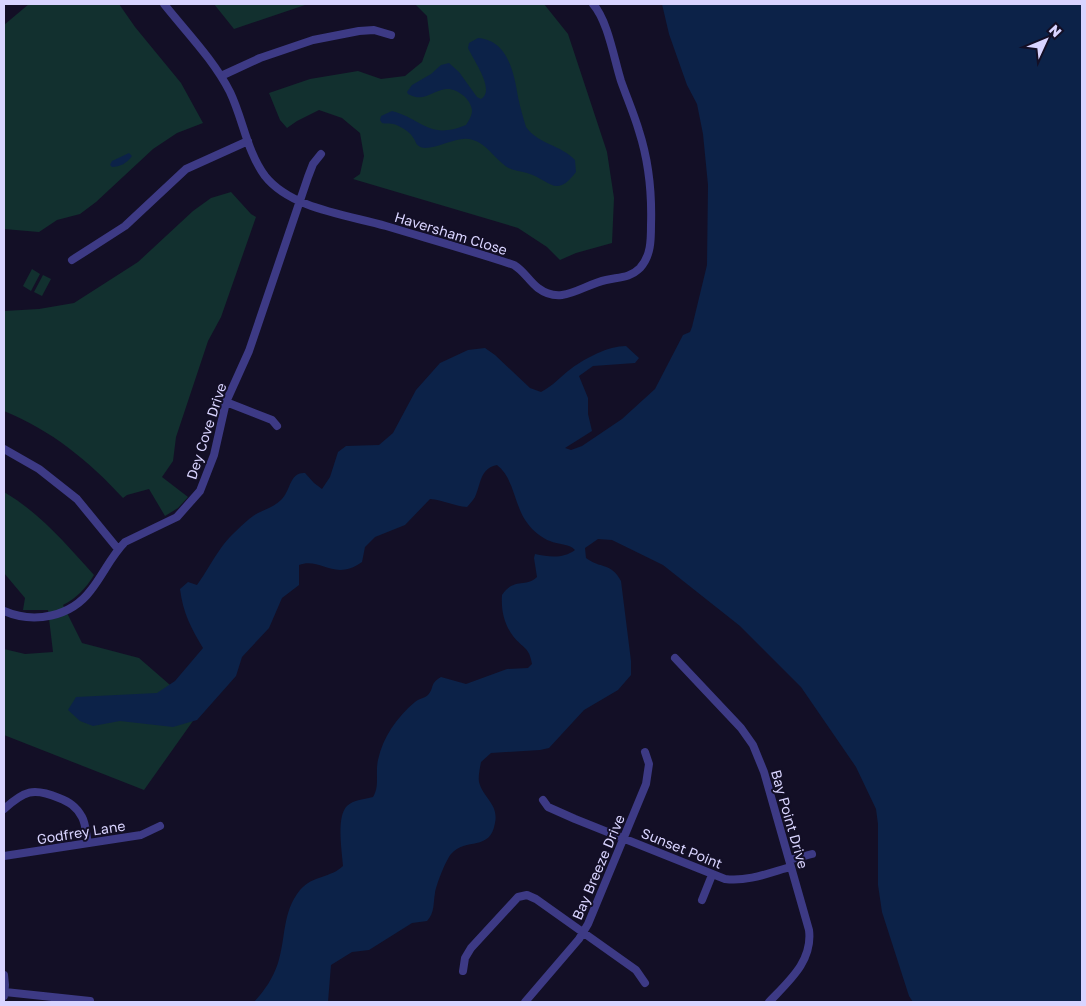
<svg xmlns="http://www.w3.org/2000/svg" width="1086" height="1006" viewBox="0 0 1086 1006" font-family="'Golos Text',sans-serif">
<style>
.green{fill:#12302f}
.water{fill:#0c2248}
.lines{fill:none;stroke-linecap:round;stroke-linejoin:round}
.minor{stroke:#3d3a85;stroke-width:8}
.labels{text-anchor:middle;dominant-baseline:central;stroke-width:4;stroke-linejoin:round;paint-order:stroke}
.street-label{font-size:14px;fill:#d9d4ff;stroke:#130f26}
</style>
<rect width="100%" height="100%" fill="#130f26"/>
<!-- green -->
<path class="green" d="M29,4H119L135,27L181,83L203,123L177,133L153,149L96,202L80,214L57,220L39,232L4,229V25Z
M214,4H308L234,29Z
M415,4H544L568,34L607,152L614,198L612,243L576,253L560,260L547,247L518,228L353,179L360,174L364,156L360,133L342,118L319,110L297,121L287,128L280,120L269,93L310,79L358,71L381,79L405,76L422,62L430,40L427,16Z
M231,192L251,214L256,217L221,317L208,341L176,437L173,461L162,477L188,497L178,508L165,516L149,489L127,495L123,498C89,461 51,430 4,411V311L39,309L74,303L138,262L193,211L211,198Z
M32,269L40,274L31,291L23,286Z
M43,275L51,279L42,296L34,292Z
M4,492C40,513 66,544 94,575C86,588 77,598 63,605L82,643L139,658L200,711L144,790L4,735V649L25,654L53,652L48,610H23L25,598L4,573Z"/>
<!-- water -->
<path class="water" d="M662,4H1082V1002H913L909,996L882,912L878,885V824L876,809L856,767L801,687L740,626L663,565L612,540L598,539L585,548L586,558C600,569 611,562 621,581L631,661V675L618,690L584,710L549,748L540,750L491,753L481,762C480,768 478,776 479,782C483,798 499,804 495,823C490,852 466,837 451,854C446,860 436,885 435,893C433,904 435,912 427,921L412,923L369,950L352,952L331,965L328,1002H254C265,990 273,978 278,963C286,938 282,912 300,890C313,875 331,878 343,866C342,851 336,817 347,806C353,800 365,799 373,797C380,786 375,773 378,760C383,737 397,717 415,702C418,699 425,698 428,695C435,687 429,684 441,677L466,684L507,669L528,668L532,664C529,646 523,649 513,636C504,624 501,610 502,595C514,577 526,588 537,577L534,558L535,554C549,557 563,559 575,550C569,543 558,545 550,541C543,539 532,530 528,524C514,507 515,479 497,465C480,468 481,484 475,497C473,500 470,504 467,507C454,506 443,500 430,499L405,525L375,537L365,547L362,562C334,582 321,557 299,565V585L282,598L269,628L242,657L236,676L197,720L173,727L120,721L93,726L80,721L68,710L76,697L157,693L175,681L203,648C191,628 183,613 180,589L188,582L197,585C206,573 212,560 221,548C228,538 239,528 248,520C257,511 272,509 281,500C291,491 289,472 305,473L314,483L322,489L330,477L338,452L346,446L379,445L393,433L416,390L440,363L468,350L485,348L495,355L530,388L541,392C553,386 561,376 572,368C586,358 608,346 626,346L639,358L635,363L593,366L579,376L588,398V414L592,431L565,448L571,450L582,446L622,419L655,389L683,335L690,332L692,327L707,265L708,185L703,134L697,104L687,85L669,34Z
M478,38C508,40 514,73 518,97C520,107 523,117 526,127C538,144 561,145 575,160L576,172C556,199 550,180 527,173C518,170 510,171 503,164C493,156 486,144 473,140C458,135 441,148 425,148C415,147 417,142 412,136C409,131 398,125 393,124C388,123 386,124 382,123L380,120L381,116L392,111C424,120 429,140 466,125C469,120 472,116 472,110C471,99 457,88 446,89C431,91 424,103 408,94L407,92L412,85L431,74L441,65L449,63L459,72L477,97L481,99C496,90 473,60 468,48L469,43Z
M129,153L132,156C127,163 120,167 112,167L110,165L112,161Z"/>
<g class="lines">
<!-- minor -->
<path class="minor" d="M164,4C187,33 213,59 230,92C243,119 247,152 265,176C291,209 348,215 386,226C429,239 472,251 514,265C524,271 529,281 538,288C562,306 582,285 606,280C619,277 630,278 640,268C651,256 651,240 651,225C652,193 649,162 639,131C634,114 627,98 621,81C614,59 608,21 593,4
M221,76L260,58L313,40L359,31L374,30L391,35
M72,260L125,226L186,169L248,141
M226,402L272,420L277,426
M4,449L39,469L77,499L118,549
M4,611C34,624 71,617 91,590C103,575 111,556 125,542L177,517L200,491L214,455L226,402L249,351L308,177L313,164L321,154
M675,658L741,728L753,745L764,772L809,930C813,961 789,981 769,1002
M543,800L548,807L575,819L725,879C747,882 769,873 790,867
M4,809C24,791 33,787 59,798C69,802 76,806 82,817C86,824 86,835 88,843
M4,856L141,835L160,826
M789,860L812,854
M702,900L712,875
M463,971L465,958L471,948L518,897L527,895L536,899L636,970L645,983
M4,975L5,985L4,996
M5,992L90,1001
M525,1002L579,939L588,924L646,784L649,764L645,752"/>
</g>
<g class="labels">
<!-- street labels -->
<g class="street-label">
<text transform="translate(451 233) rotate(17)">Haversham Close</text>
<text transform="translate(206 431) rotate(-72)">Dey Cove Drive</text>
<text transform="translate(790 819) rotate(74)">Bay Point Drive</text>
<text transform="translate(81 832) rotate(-9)">Godfrey Lane</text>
<text transform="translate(682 848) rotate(22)">Sunset Point</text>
<text transform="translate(598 867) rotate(-67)">Bay Breeze Drive</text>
</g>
</g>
<!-- border -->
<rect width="1086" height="1006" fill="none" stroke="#d9d4ff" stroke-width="10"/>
<!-- north arrow -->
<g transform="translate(1046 40) rotate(46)" stroke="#130f26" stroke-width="4" paint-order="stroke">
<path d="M0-4L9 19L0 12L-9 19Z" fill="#d9d4ff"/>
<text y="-8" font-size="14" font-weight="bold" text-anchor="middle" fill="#d9d4ff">N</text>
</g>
</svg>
